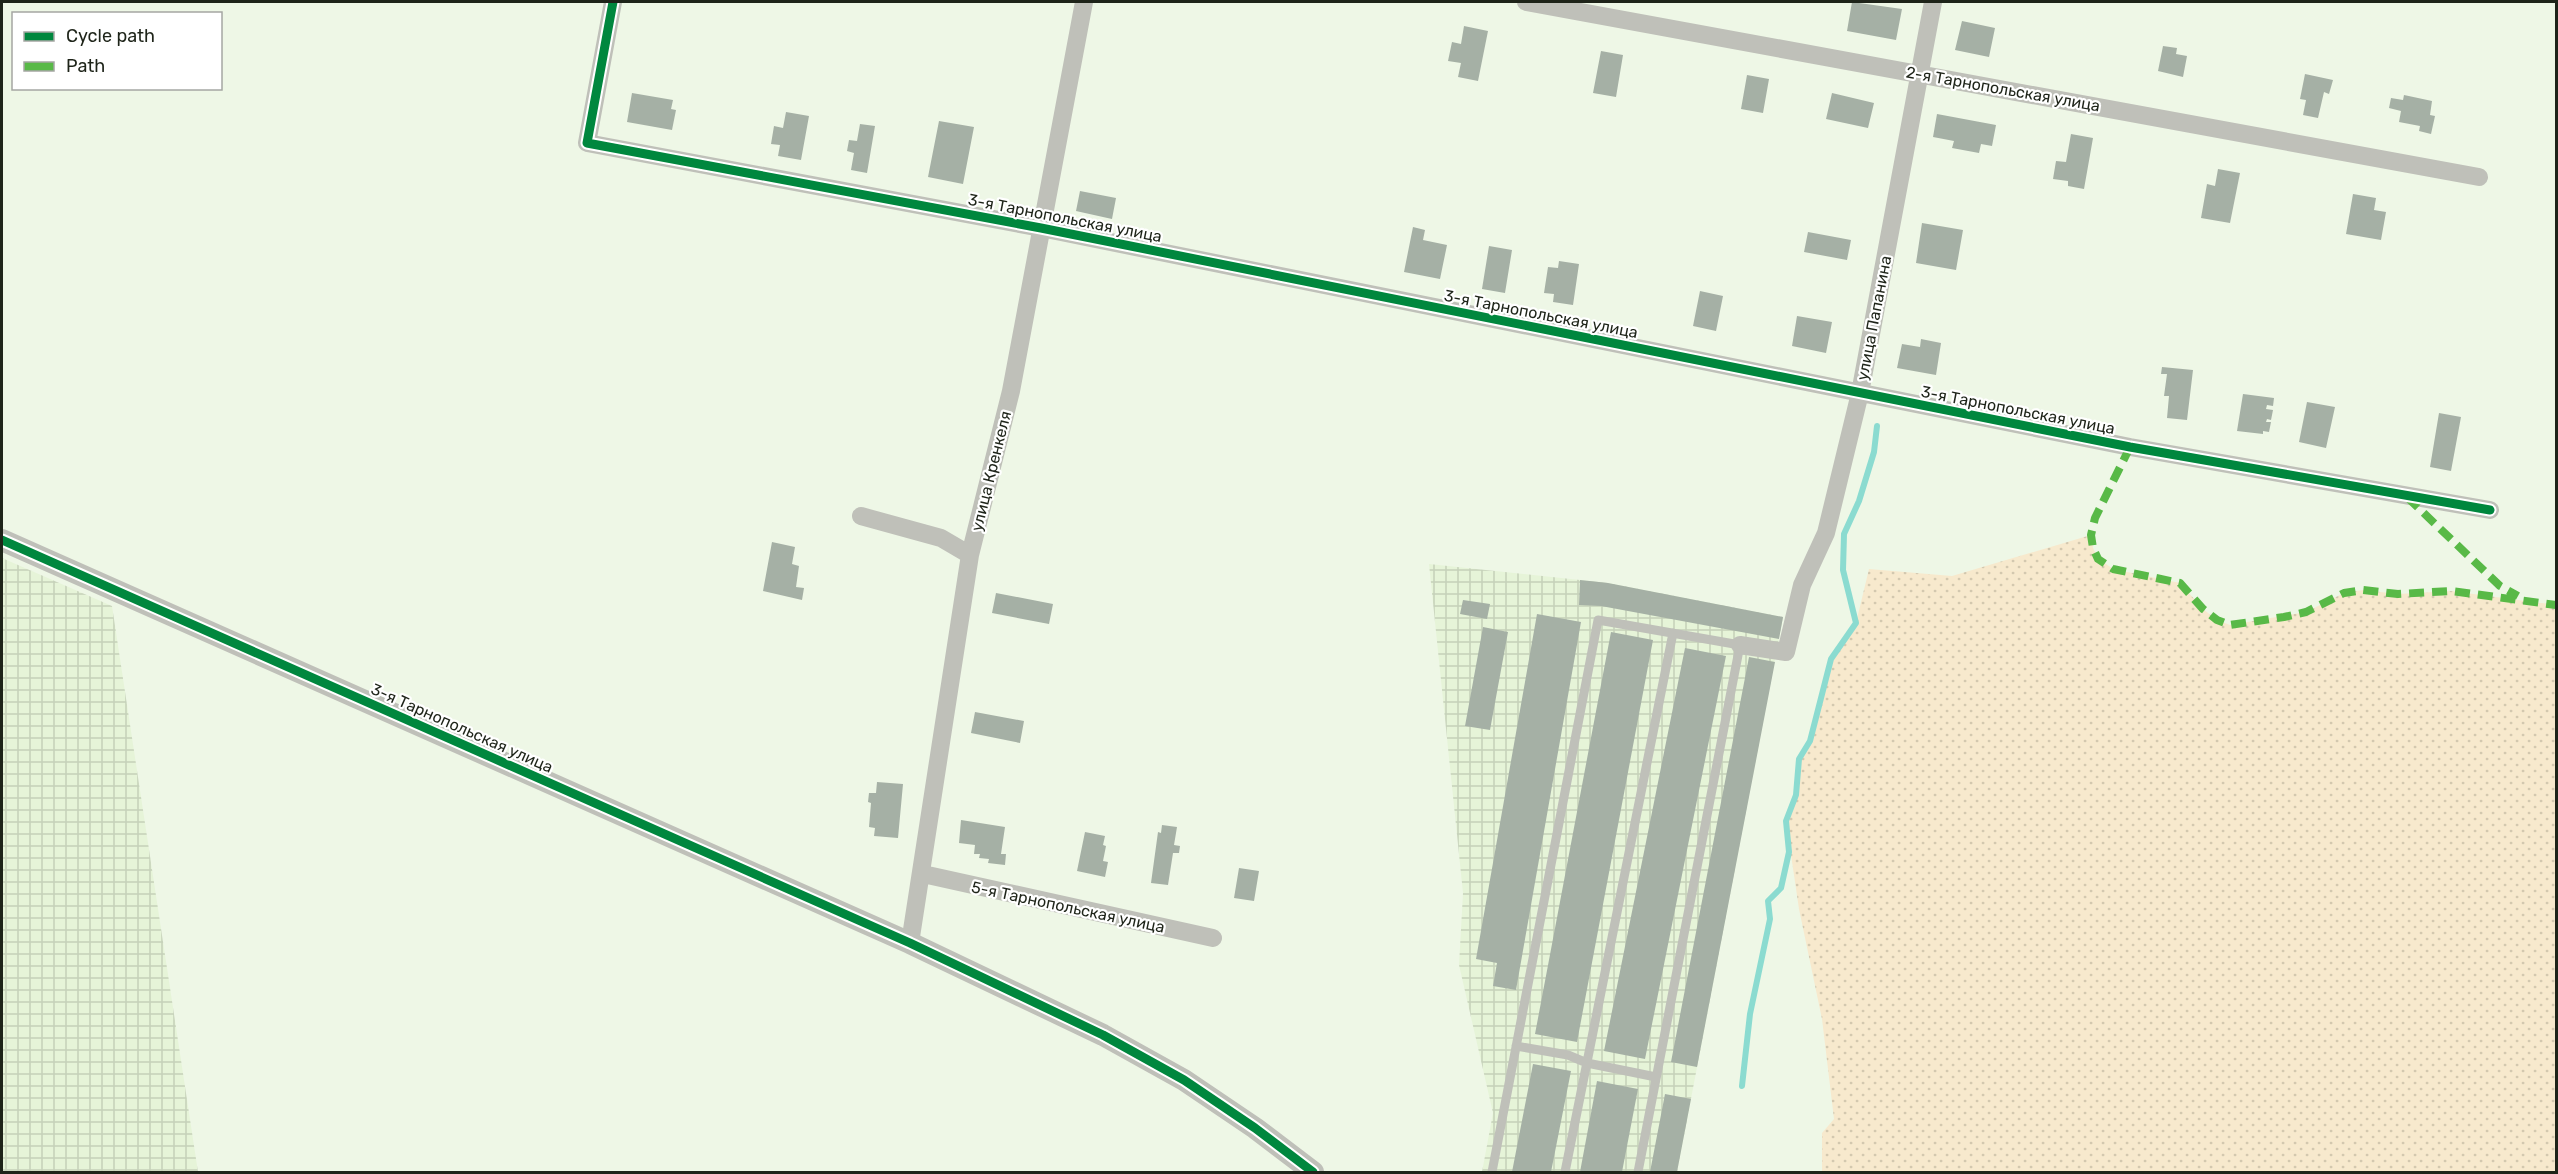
<svg xmlns="http://www.w3.org/2000/svg" width="2558" height="1174" viewBox="0 0 2558 1174" font-family="Rubik,sans-serif">
<style>
.industrial{fill:url(#industrial-grid)}
.grass{fill:url(#grass-dots)}
.lines{fill:none;stroke-linecap:round;stroke-linejoin:round}
.stream{stroke:#8bdbd0;stroke-width:6}
.building{fill:#a5b0a5}
.service{stroke:#bfc0b9;stroke-width:9}
.minor{stroke:#bfc0b9;stroke-width:18}
.tertiary{stroke:#bfc0b9;stroke-width:22}
.quiet{stroke:#58b947;stroke-width:8;stroke-dasharray:15 8;stroke-linecap:butt}
.cycleway-casing{stroke:#fff;stroke-width:13}
.cycleway{stroke:#00873e;stroke-width:9}
.labels{text-anchor:middle;dominant-baseline:central;stroke-width:4.5;stroke-linejoin:round;paint-order:stroke}
.street-label{font-size:16px;fill:#1e2419;stroke:#fff}
</style>
<defs>
<pattern id="industrial-grid" width="8" height="8" patternUnits="userSpaceOnUse" patternTransform="scale(1.5)"><rect width="8" height="8" fill="#e6f4d8"/><path d="M0 4h8M4 0v8" fill="none" stroke="#c5d1b9"/></pattern>
<pattern id="grass-dots" width="8" height="8" patternUnits="userSpaceOnUse" patternTransform="scale(1.5)"><rect width="8" height="8" fill="#f7e9cd"/><path d="M2 2h.1M6 6h.1" fill="none" stroke="#d3c8af" stroke-width="1.8" stroke-linecap="round"/></pattern>
</defs>
<rect width="100%" height="100%" fill="#eef7e6"/>
<!-- industrial -->
<path class="industrial" d="M2,558L112,606L198,1172H2Z
M1429,564L1608,583L1783,617L1677,1172H1482L1493,1113L1459,965L1463,893Z"/>
<!-- grass -->
<path class="grass" d="M2091,535L2093,548L2098,558L2113,569L2180,583L2203,609L2217,620L2230,625L2306,612L2344,593L2363,590L2398,594L2451,591L2556,605V1172H1822V1133L1834,1119L1822,1019L1799,909L1786,821L1796,795L1799,759L1810,741L1831,659L1856,623L1869,569L1952,576Z"/>
<g class="lines">
<!-- stream -->
<path class="stream" d="M1742,1086L1750,1014L1770,919L1768,901L1781,888L1789,852L1786,821L1796,795L1799,759L1810,741L1831,659L1856,623L1843,570L1844,534L1859,501L1874,452L1877,426"/>
</g>
<!-- building -->
<path class="building" d="M1852,2L1902,9L1896,40L1847,31Z
M1962,21L1995,28L1989,57L1955,50Z
M1464,26L1488,31L1478,81L1458,77L1461,63L1448,61L1452,42L1461,44Z
M2163,46L2177,48L2176,54L2187,56L2183,77L2158,71Z
M1601,51L1623,55L1616,97L1593,93Z
M2305,74L2333,80L2329,94L2324,92L2318,118L2303,115L2306,100L2300,99Z
M1747,75L1769,79L1763,113L1741,109Z
M632,93L673,100L671,109L676,110L672,130L627,122Z
M1832,93L1874,103L1868,128L1826,119Z
M2404,95L2432,101L2430,115L2435,116L2431,134L2419,131L2420,126L2399,122L2401,111L2389,108L2391,98L2403,100Z
M786,112L809,116L801,160L778,156L780,145L771,144L774,126L783,128Z
M1937,114L1996,125L1992,146L1981,144L1979,153L1952,148L1954,141L1933,137Z
M939,121L974,127L963,184L928,177Z
M860,124L875,126L867,173L851,170L854,153L847,151L849,140L857,141Z
M2071,134L2093,138L2084,189L2068,186V181L2053,179L2056,161L2066,162Z
M2218,169L2240,173L2230,223L2201,218L2207,184L2215,186Z
M1080,191L1116,198L1112,219L1076,211Z
M2353,194L2376,198L2374,210L2386,212L2381,240L2346,234Z
M1922,223L1963,230L1956,270L1916,263Z
M1413,227L1425,230L1423,240L1447,245L1440,279L1404,272Z
M1808,232L1851,240L1847,260L1804,252Z
M1489,246L1512,250L1505,293L1482,289Z
M1559,261L1579,264L1573,305L1553,302L1554,294L1544,293L1548,267L1558,268Z
M1700,291L1723,296L1716,331L1693,326Z
M1797,316L1832,322L1826,353L1792,346Z
M1921,339L1941,343L1936,375L1897,368L1902,344L1920,347Z
M2162,367L2193,370L2187,420L2167,418L2169,396H2164L2167,374H2161Z
M2243,394L2274,398L2273,406L2267,405L2266,409L2273,410L2271,420L2267,419L2266,422H2271L2269,432L2263,431V434L2237,431Z
M2307,402L2335,407L2326,448L2299,442Z
M2439,413L2461,417L2451,471L2430,467Z
M772,542L795,547L792,564L799,566L796,587L804,588L802,600L763,591Z
M1580,580L1608,583L1783,617L1779,639L1601,606L1579,605Z
M996,593L1053,604L1049,624L992,613Z
M1463,600L1490,604L1487,619L1460,614Z
M1537,614L1581,622L1516,990L1493,986L1497,963L1476,959Z
M1483,627L1508,632L1490,730L1465,726Z
M1611,632L1653,640L1577,1042L1535,1034Z
M1685,648L1726,656L1645,1059L1604,1051Z
M1749,657L1775,662L1697,1067L1671,1062Z
M975,712L1024,721L1020,743L971,733Z
M877,782L903,784L898,838L874,836L875,828L869,827L871,803L868,802L869,793H876Z
M961,820L1005,827L1001,854H1006L1005,865L988,863L989,859L979,858L980,854H974L975,845L959,843Z
M1162,825L1177,827L1174,845L1180,846L1179,853H1173L1168,885L1151,883L1158,832L1161,833Z
M1085,832L1105,836L1103,845L1106,846L1103,861L1108,862L1105,877L1077,871Z
M1239,868L1259,871L1254,901L1234,898Z
M1533,1064L1571,1071L1551,1172H1512Z
M1597,1081L1638,1089L1622,1172H1580Z
M1665,1094L1691,1099L1677,1172H1650Z"/>
<g class="lines">
<!-- service -->
<path class="service" d="M1516,1046L1568,1055L1587,1063L1656,1077
M1492,1172L1598,620L1740,645L1638,1172
M1565,1172L1673,633"/>
<!-- minor -->
<path class="minor" d="M613,2L587,143L1041,228L2130,447L2490,510
M1526,2L2479,177
M861,516L941,538L970,555
M1740,645L1786,652L1802,585L1826,533L1860,393L1933,2
M923,874L1213,938
M910,943L970,555L1011,391L1084,2"/>
<!-- tertiary -->
<path class="tertiary" d="M2,540L910,943L1103,1035L1184,1080L1255,1128L1313,1172"/>
<!-- quiet -->
<path class="quiet" d="M2130,447L2095,518L2091,535L2093,548L2098,559L2113,569L2180,583L2203,609L2217,620L2230,625L2284,617L2306,612L2344,593L2363,590L2398,594L2451,591L2556,605
M2407,497L2500,586L2518,596"/>
<defs>
<path id="cycleway" d="M613,2L587,143L1041,228L2130,447L2490,510
M2,540L910,943L1103,1035L1184,1080L1255,1128L1313,1172"/>
</defs>
<!-- cycleway casing -->
<use href="#cycleway" class="cycleway-casing"/>
<!-- cycleway -->
<use href="#cycleway" class="cycleway"/>
</g>
<g class="labels">
<!-- street labels -->
<g class="street-label">
<text transform="translate(2003 89) rotate(10)">2-я Тарнопольская улица</text>
<text transform="translate(1065 218) rotate(11)">3-я Тарнопольская улица</text>
<text transform="translate(1541 314) rotate(11)">3-я Тарнопольская улица</text>
<text transform="translate(1874 318) rotate(-79)">улица Папанина</text>
<text transform="translate(2018 410) rotate(11)">3-я Тарнопольская улица</text>
<text transform="translate(991 471) rotate(-76)">улица Кренкеля</text>
<text transform="translate(462 728) rotate(24)">3-я Тарнопольская улица</text>
<text transform="translate(1068 907) rotate(12)">5-я Тарнопольская улица</text>
</g>
</g>
<!-- border -->
<rect width="2558" height="1174" fill="none" stroke="#1e2419" stroke-width="6"/>
<!-- legend -->
<rect x="12" y="12" width="210" height="78" fill="#ffffff" stroke="#a5a7a3" stroke-width="1.5"/>
<rect x="24" y="32" width="30" height="9" fill="#00873e" stroke="#a5a7a3" stroke-width="1.5"/>
<text x="66" y="42" font-size="18" fill="#1e2419">Cycle path</text>
<rect x="24" y="62" width="30" height="9" fill="#58b947" stroke="#a5a7a3" stroke-width="1.5"/>
<text x="66" y="72" font-size="18" fill="#1e2419">Path</text>
</svg>
